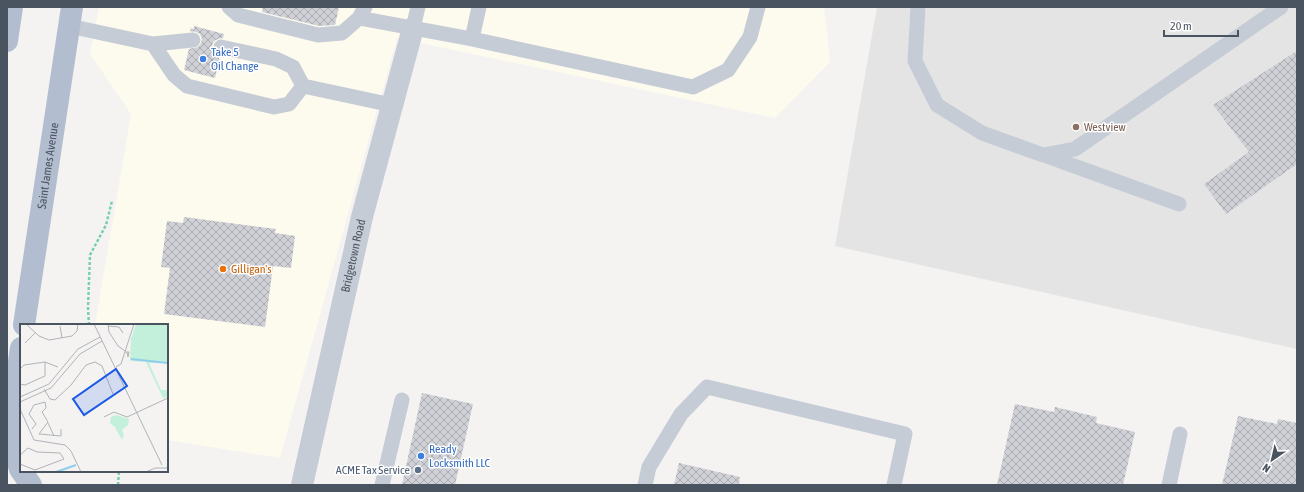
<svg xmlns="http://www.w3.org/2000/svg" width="1304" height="492" viewBox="0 0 1304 492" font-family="'Asap Condensed',sans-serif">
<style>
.commercial{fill:#fdfaee}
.education{fill:#e5e4e4}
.building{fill:url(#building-cross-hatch)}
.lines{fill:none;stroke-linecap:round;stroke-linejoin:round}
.path{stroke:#7acfb0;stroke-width:2.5;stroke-dasharray:3 2;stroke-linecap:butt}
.service{stroke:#c6ccd6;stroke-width:15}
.minor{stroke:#c6ccd6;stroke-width:22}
.primary{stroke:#b2bed0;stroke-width:22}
.shop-dot{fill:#3f7fe0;stroke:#fff;stroke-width:1.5}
.education-dot{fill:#8d6e63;stroke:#fff;stroke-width:1.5}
.food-dot{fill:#e8710a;stroke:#fff;stroke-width:1.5}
.service-dot{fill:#5c6f8a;stroke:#fff;stroke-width:1.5}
.labels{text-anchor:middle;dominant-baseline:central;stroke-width:3;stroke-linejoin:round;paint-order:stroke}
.shop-label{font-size:12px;fill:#366cbe;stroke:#fff;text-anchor:start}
.education-label{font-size:12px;fill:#785e54;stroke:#fff;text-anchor:start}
.street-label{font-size:12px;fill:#4a5360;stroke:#fff}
.food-label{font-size:12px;fill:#c56008;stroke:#fff;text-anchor:start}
.service-label{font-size:12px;fill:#4e5e75;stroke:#fff;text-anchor:end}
.inset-river{fill:none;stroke:#8fceed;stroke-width:2}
.inset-road{fill:none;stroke:#b0b3b8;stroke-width:1}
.view{fill:#1a59e6;fill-opacity:0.15;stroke:#1a59e6;stroke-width:2}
.inset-edge{fill:none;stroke:#4a5360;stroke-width:2}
</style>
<defs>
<pattern id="building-cross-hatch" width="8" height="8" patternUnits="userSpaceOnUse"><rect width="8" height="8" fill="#cfd1d6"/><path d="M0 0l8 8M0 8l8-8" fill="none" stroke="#aaacb1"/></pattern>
</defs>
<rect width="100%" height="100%" fill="#f4f3f2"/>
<!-- commercial -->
<path class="commercial" d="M99,7H824L830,62L775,118L397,38L280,458L167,440V325H95L131,114L90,54Z"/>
<!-- education -->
<path class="education" d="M877,7H1297V349L835,246Z"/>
<!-- building -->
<path class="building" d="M263,7H339L335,25L319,26L262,12Z
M194,26L224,34L223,38L218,39L214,41L212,45L213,50L215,53L220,56L215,78L184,70L189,49L198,47L201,43L202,39L200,34L196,32L190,31L191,28L194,29Z
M1297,51V164L1226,214L1204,184L1249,152L1213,105Z
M184,217L276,229L275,233L295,236L291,268L273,266L265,327L164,314L170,268L161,267L167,221L183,223Z
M422,393L473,404L455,485H402Z
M1015,404L1054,412L1055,407L1097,417L1096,423L1135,432L1123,485H997Z
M1238,416L1277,424L1278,419L1297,423V485H1222Z
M679,463L740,477L739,485H674Z"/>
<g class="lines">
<!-- path -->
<path class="path" d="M89,325L88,308L90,255L106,225L112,201
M118,485L119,471"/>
<!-- service -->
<path class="service" d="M229,7L238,15L318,35L342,33L359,18L365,7
M918,7L915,61L937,105L982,133L1043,155L1075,149L1281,7
M359,18L472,39L693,87L728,70L750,37L758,7
M69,26L153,44L193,40
M413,28L418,7
M472,39L479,7
M153,44L174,75L187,86L274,107L289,104L303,86
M221,47L276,59L293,67L303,86
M303,86L392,105
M1044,155L1179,204
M382,485L402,400
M645,485L649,467L681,414L707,387L905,434L894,485
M1169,485L1180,434"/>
<!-- minor -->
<path class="minor" id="s1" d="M302,485L362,217L413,28"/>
<!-- primary -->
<g class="primary">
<path d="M7,41L12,7"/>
<path id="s2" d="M24,325L72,7"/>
<path d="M8,432L20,469L31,485"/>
<path d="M7,441L21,348"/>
</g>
</g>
<!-- markers -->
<g class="shop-dot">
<circle cx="203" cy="59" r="4"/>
<circle cx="421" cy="456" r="4"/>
</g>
<circle class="education-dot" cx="1076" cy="127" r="4"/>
<circle class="food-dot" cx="223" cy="269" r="4"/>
<circle class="service-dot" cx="418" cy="470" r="4"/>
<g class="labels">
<!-- shop labels -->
<g class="shop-label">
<text x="211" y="52">Take 5<tspan x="211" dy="14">Oil Change</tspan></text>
<text x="429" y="449">Ready<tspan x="429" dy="14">Locksmith LLC</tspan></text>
</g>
<!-- education labels -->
<g class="education-label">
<text x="1084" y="127">Westview</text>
</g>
<!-- street labels -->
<g class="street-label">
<text stroke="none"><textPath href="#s2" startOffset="161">Saint James Avenue</textPath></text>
<text stroke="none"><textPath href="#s1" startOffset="235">Bridgetown Road</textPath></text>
</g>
<!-- food labels -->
<g class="food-label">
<text x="231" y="269">Gilligan's</text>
</g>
<!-- service labels -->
<g class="service-label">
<text x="410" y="470">ACME Tax Service</text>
</g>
</g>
<!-- overview -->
<g transform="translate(20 324)">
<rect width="148" height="148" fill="#f4f3f2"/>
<path d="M116,0H148V39H129L141,66H148V73L143,74L126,38L110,37L111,15ZM96,91L109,95L108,101L102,106L104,111L102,116L95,103L90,99L91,93Z" fill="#c2f0da"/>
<path class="inset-river" d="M111,35L148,39M36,148L56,141"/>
<path class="inset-road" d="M74,0L142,141M88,0L89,8L98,22L105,27M7,1L19,12L29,16L52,12L57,7L58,0M40,2L42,14M88,2L99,3L103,9M5,19L15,9M105,28H109L108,33L107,28M96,43L101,40L114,0M0,45L4,41L25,38L38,43M0,60L5,61L25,52V38M24,65L30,75L35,76L51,61L66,41L75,38L82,42L93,70M0,73L29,60L58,25L80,13M0,78L31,64L60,30L82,17M0,85L14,116L45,121L51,127L61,148M84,93L94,88L107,93L148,74M28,99L34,112M12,105L16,100L9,90L14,81L25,78L26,84L22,88L28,98L19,110L41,112V105M0,131L8,124L17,128L40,129L44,135L15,146L0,140M126,148L135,144H148"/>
<path class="view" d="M96,45L107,62L64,91L53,75Z"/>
<rect width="148" height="148" class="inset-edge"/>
</g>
<!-- border -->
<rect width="1304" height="492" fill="none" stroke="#4a5360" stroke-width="16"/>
<!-- north arrow -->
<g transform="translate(1272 460) rotate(214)" stroke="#ffffff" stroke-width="3" paint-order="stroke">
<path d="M0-3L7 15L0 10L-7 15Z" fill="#4a5360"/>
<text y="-6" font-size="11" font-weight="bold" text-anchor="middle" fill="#4a5360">N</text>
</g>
<!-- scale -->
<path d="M1164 30v6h74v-6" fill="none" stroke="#4a5360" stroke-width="2"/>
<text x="1170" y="30" font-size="12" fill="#4a5360" stroke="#ffffff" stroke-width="3" paint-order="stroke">20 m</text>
</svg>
